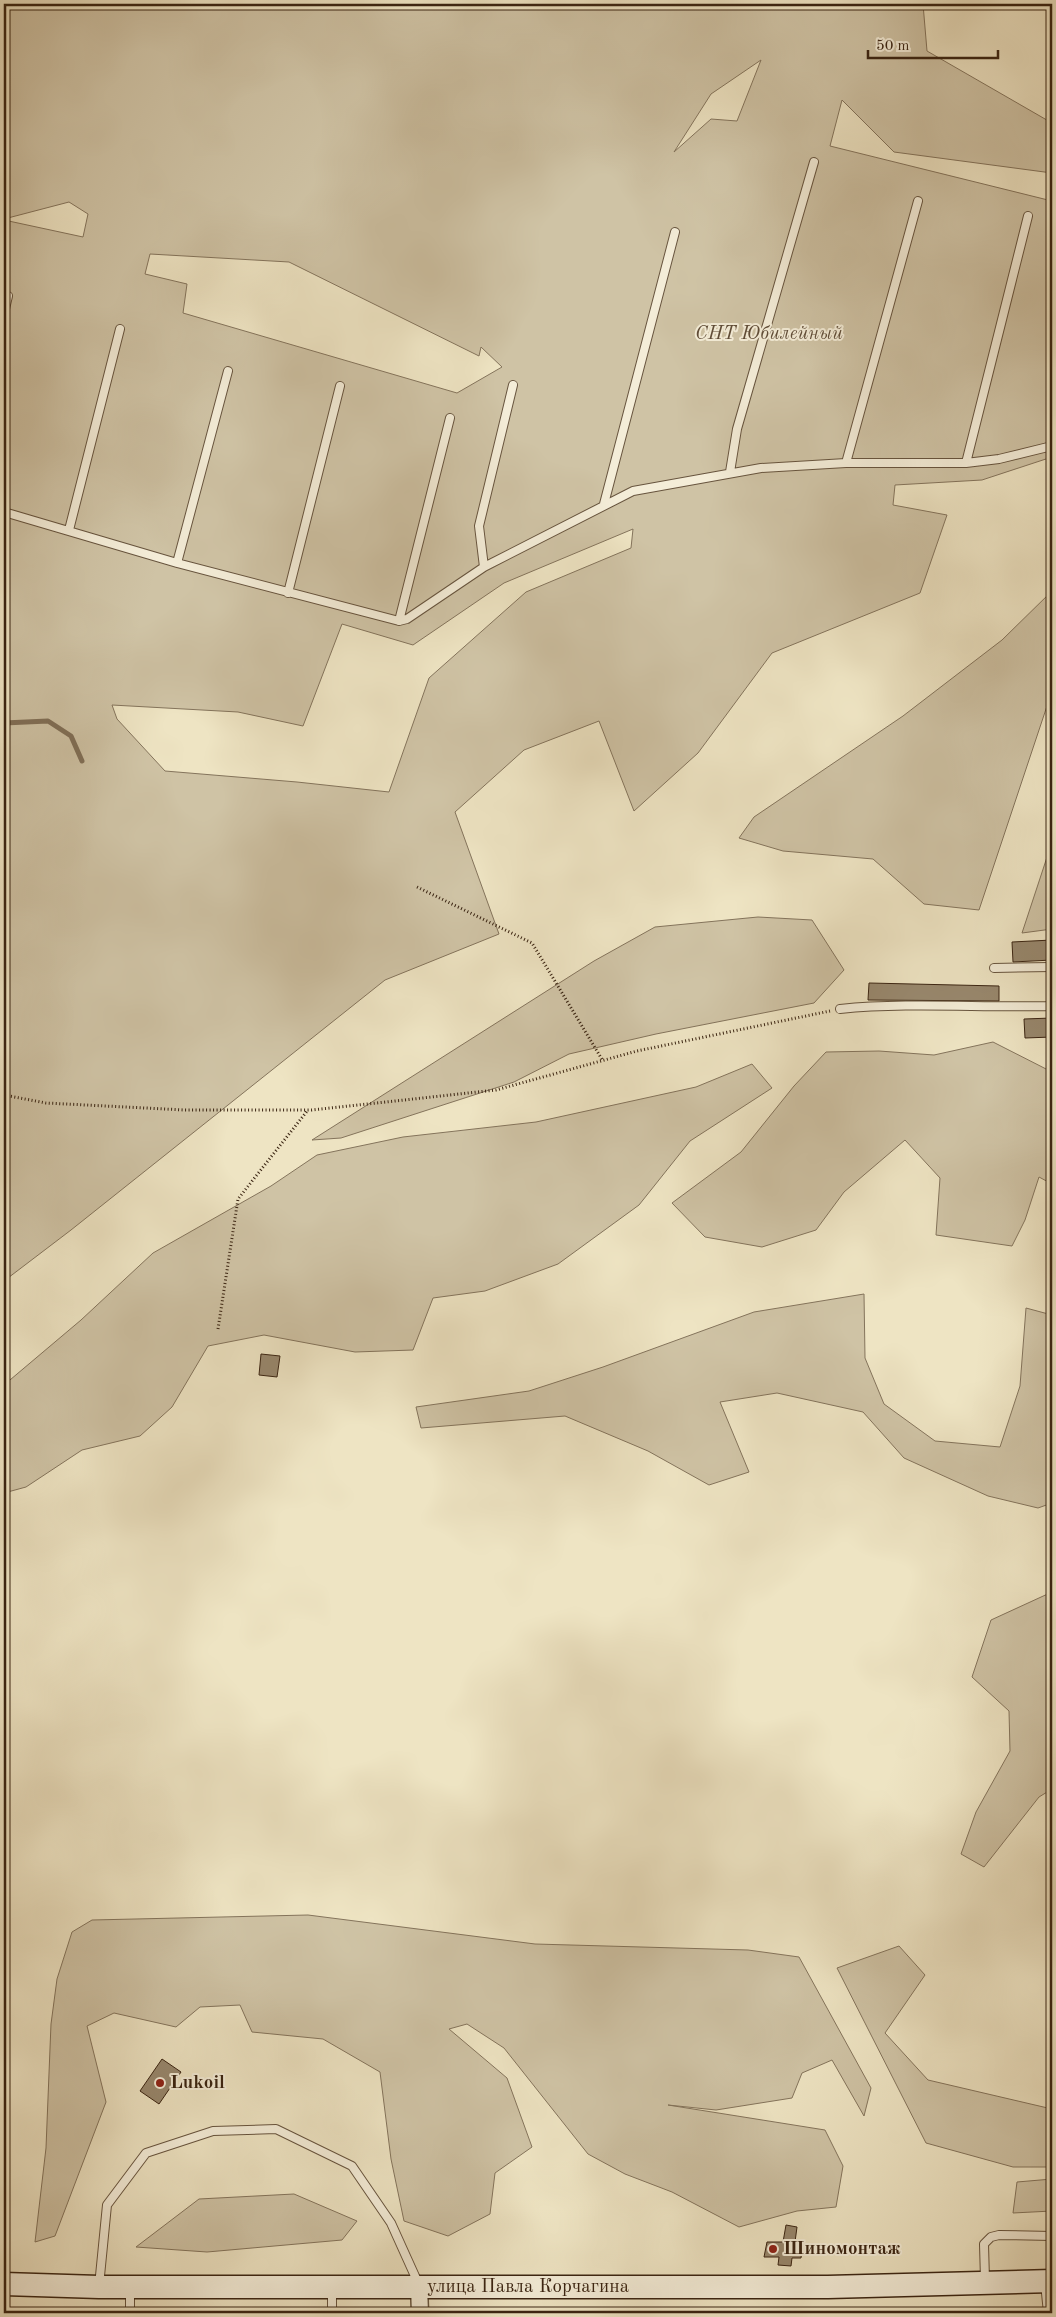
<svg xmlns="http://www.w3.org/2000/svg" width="1056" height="2317" viewBox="0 0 1056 2317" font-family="'Old Standard TT',serif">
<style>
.green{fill:#cfc3a5;stroke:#84745c;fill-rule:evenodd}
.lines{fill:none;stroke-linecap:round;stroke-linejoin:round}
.stream{stroke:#817058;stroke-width:5}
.building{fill:#98886e;stroke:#3a2412}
.lane-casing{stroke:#67543e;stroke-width:10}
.street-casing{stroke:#67543e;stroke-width:19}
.secondary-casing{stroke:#3a2412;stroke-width:25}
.path{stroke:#3a2412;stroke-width:3;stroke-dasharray:1 2.5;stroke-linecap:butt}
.lane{stroke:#f4edd8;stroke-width:8}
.street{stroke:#f4edd8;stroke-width:16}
.secondary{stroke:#f4edd8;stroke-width:22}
.poi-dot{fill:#8f2418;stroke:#f4edd8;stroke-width:2}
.labels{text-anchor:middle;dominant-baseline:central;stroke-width:4;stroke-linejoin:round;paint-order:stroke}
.park-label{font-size:19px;font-style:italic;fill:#5f4c37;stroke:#f4edd8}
.poi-label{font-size:19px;font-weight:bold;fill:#3a2412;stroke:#f4edd8;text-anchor:start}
.street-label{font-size:19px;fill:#3a2412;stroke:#f4edd8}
</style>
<rect width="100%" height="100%" fill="#eee4c3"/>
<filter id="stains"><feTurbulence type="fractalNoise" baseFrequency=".004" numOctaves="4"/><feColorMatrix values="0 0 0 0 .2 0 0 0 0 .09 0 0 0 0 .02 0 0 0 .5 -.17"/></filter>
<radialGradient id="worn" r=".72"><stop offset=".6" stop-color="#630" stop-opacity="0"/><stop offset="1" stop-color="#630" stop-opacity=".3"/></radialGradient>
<!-- green -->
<path class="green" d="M4,4H923L927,51L1052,123V173L894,152L842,100L830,146L1052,201V457L982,480L895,485L893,505L947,515L920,593L772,653L698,753L634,811L599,721L524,750L455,812L499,934L385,980L71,1230L4,1281V546L10,545L4,543V220L83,237L88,214L69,202L4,219ZM761,60L737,121L711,119L674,152L711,94ZM150,254L289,262L479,356L481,347L502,367L457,393L183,313L187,284L145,274ZM633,529L631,548L526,592L429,678L389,792L297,782L165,771L117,719L112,705L238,712L303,726L342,624L413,645L504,583Z
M1052,591V691L979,910L924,904L873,859L783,851L739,838L754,817L903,716L1002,640Z
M1052,842V929L1022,933Z
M758,917L812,920L844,970L814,1003L656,1034L569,1054L514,1082L341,1138L312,1140L594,961L655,927Z
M993,1042L1052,1072V1184L1039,1177L1025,1220L1012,1246L936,1235L940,1178L905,1140L844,1192L816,1230L762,1247L705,1237L672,1203L741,1152L794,1086L826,1052L879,1051L934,1055Z
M752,1064L772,1088L690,1141L639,1205L558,1264L485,1291L433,1298L413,1350L355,1352L264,1335L208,1346L172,1407L140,1436L82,1450L26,1487L4,1493V1385L81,1320L153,1253L271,1186L317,1155L403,1137L536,1122L696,1087Z
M864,1294L865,1358L884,1404L935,1441L1000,1447L1020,1386L1026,1308L1052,1315V1503L1038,1508L988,1496L904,1458L863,1412L777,1393L720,1402L749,1472L709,1485L648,1451L565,1416L421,1428L416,1407L529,1391L603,1367L754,1312Z
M1052,1592V1789L1039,1797L984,1867L961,1854L976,1812L1010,1751L1009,1711L972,1677L991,1620Z
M308,1915L535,1944L748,1950L799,1957L871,2088L864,2116L832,2060L802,2073L792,2098L716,2110L668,2105L825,2130L843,2166L836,2207L797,2211L739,2227L672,2192L625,2174L588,2154L504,2048L467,2024L449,2029L507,2078L532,2147L495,2173L490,2214L448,2236L404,2221L391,2159L380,2072L323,2039L252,2032L240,2005L200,2007L176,2027L114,2013L87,2026L106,2102L55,2236L35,2242L46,2148L51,2024L57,1979L72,1932L92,1920Z
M899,1946L925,1975L885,2033L928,2080L1052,2109V2167H1013L926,2143L837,1968Z
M1052,2179V2211L1013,2213L1017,2182Z
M294,2194L357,2221L342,2240L207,2252L136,2247L199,2199Z"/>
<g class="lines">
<!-- stream -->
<path class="stream" d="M4,723L48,721L71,736L82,761"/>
</g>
<!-- building -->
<path class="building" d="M1052,940V960L1013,962L1012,942Z
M869,983L999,986V1001L868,1000Z
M1052,1018V1037L1025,1038L1024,1019Z
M261,1354L280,1356L277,1377L259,1375Z
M162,2059L181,2072L159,2104L140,2091Z
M786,2225L797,2227L795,2242H803L801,2258H792L791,2266L778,2265L779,2257H764L767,2242H783Z"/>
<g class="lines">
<defs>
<path id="lane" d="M4,313L8,296
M846,463L918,201
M966,463L1028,216
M730,472L737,429L814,162
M604,504L675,232
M4,512L177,563L399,621L407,619L484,567L633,491L761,468L846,463H966L999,459L1052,446
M69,530L120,329
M177,563L228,371
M484,567L479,526L513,385
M288,593L340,386
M399,621L450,418
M994,968L1052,967
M840,1009C910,1002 982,1008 1052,1006
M985,2280L984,2244L991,2237L999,2235L1052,2236
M1045,2283L1048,2313
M99,2286L107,2205L146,2153L213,2131L276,2129L352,2166L391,2223L419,2285
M332,2289V2313
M130,2313V2288"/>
<path id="street" d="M419,2287L420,2313"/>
<g id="secondary">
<path id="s1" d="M4,2284L99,2287H828L1052,2281"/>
</g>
</defs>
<!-- lane casing -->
<use href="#lane" class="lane-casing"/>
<!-- street casing -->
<use href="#street" class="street-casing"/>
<!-- secondary casing -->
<use href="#secondary" class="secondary-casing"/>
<!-- path -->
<path class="path" d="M417,887L532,943L603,1061
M4,1095L46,1103L185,1110H312L496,1090L637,1051L830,1011
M218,1329L238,1199L308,1110"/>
<!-- lane -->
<use href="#lane" class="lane"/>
<!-- street -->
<use href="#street" class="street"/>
<!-- secondary -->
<use href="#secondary" class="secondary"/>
</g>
<!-- markers -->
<g class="poi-dot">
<circle cx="160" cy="2083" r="5"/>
<circle cx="773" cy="2249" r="5"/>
</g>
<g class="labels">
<!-- park labels -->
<g class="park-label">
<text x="769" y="334">СНТ Юбилейный</text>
</g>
<!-- poi labels -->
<g class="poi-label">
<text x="170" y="2083">Lukoil</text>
<text x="783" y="2249">Шиномонтаж</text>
</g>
<!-- street labels -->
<g class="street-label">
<text stroke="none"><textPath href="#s1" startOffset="524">улица Павла Корчагина</textPath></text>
</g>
</g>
<!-- margin -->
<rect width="1056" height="2317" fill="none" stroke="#eee4c3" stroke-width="20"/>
<rect x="5" y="5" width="1046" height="2307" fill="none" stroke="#3a2412" stroke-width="2.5"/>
<rect x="10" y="10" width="1036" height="2297" fill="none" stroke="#3a2412"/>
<!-- scale -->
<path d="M868 50v8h130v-8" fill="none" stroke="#3a2412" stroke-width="2.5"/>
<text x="876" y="50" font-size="15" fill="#3a2412" stroke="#f4edd8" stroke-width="4" paint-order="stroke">50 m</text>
<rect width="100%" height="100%" filter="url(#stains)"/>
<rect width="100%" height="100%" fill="url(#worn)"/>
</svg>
